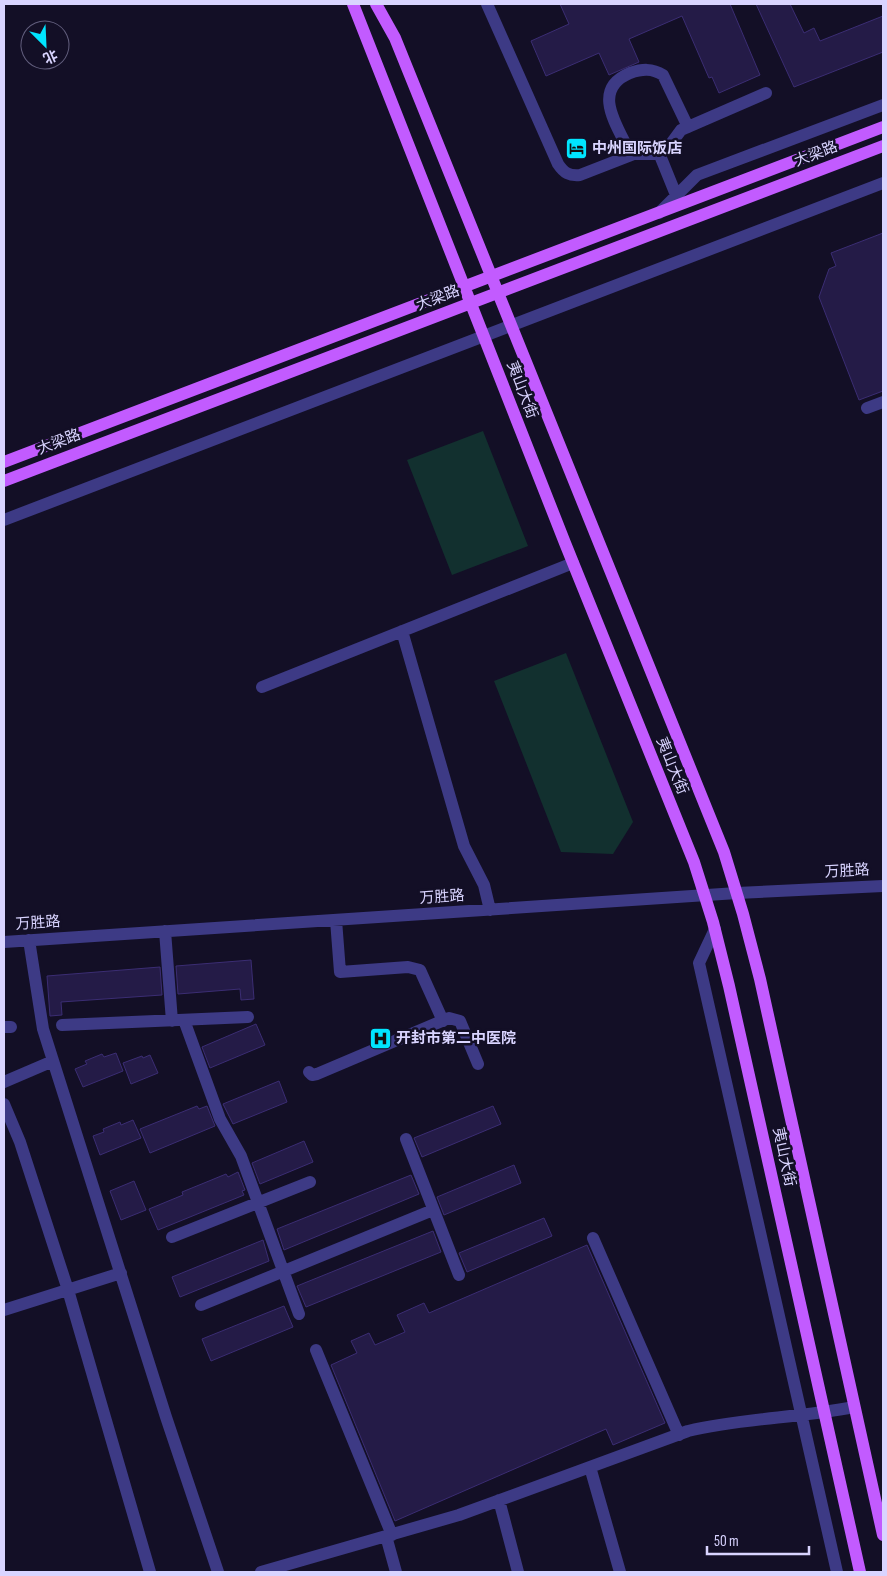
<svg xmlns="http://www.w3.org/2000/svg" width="887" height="1576" viewBox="0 0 887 1576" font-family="'Sofia Sans Condensed','Noto Sans SC',sans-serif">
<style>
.green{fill:#12302f}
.building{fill:#241b47;stroke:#3b2d73}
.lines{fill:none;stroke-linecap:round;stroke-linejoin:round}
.minor{stroke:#3d3a85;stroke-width:12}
.major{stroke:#c25bff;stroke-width:12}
.labels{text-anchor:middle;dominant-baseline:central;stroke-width:5;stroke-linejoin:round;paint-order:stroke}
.poi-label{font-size:15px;font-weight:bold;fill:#d9d4ff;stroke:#130f26;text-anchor:start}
.street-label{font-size:15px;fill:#d9d4ff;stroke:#130f26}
</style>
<rect width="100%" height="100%" fill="#130f26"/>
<!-- green -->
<path class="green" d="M483,431L528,546L452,575L407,460Z
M566,653L633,822L613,854L561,852L494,681Z"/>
<!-- building -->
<path class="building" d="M560,4H730L760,75L719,93L712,77L709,78L682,16L629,39L639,62L609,75L599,53L546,76L531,41L569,24Z
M756,4H790L804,33L814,28L820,41L883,16V52L794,87Z
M883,233V391L859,400L819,297L829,269L836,266L831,253Z
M251,960L254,999L241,1000L240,989L178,994L176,966Z
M160,967L162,995L61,1002L62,1015L50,1016L47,976Z
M256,1024L265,1045L210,1068L202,1047Z
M116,1053L123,1071L83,1087L75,1069L87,1064L85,1061L102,1054L104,1057Z
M150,1055L158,1073L131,1084L123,1063L142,1056L143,1058Z
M279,1081L287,1102L233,1124L223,1104Z
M197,1106L199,1109L207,1106L215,1126L150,1153L140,1129Z
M493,1106L501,1124L422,1157L414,1138Z
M133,1120L141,1138L100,1155L93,1136L104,1132L103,1129L120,1122L121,1125Z
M304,1141L313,1162L260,1184L252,1163Z
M514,1165L521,1183L444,1215L437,1197Z
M238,1172L245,1190L242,1191L244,1195L158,1230L149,1209L183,1195L182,1192L209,1181L226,1174L228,1177Z
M411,1175L419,1194L284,1250L277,1229Z
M134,1181L146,1210L121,1220L110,1191Z
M544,1218L552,1236L467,1272L459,1253Z
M433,1231L441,1252L306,1307L297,1286Z
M263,1240L269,1261L180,1297L172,1277Z
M587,1245L665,1423L613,1445L606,1429L395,1521L331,1365L357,1353L351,1341L369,1333L375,1345L405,1332L397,1315L424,1303L429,1313Z
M284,1306L293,1327L211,1361L202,1339Z"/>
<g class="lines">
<!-- minor -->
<path class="minor" d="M487,4L558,164C564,173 569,176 580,175L634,154H655L662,152L670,145L681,130L766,93
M659,153L676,195
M631,155C619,128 589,90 630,73C642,69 652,68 663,75L688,127
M659,213L697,175L883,105
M867,408L883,402
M4,520L883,183
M402,631L464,846L484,885L490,910
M262,687L573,563
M336,920L340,972L408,967L420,970L443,1021
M715,929L699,963L837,1572
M165,931L172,1021
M29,940L43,1029L166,1417L218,1572
M4,942L737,893L883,886
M184,1020L220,1119L241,1156L299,1314
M62,1025L248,1017
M4,1027H11
M309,1072L312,1075L317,1074L449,1018L460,1021L478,1064
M4,1082L53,1061
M4,1104L20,1142L68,1290L150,1572
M406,1139L459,1275
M172,1237L310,1182
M593,1238L679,1435
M201,1305L433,1210
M4,1310L121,1273
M316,1350L392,1535
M590,1467L620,1572
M499,1500L518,1572
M386,1536L396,1572
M261,1572L459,1515L688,1431C742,1418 799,1418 854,1407"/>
<!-- major -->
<path class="major" d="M353,4L565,543L694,862L713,922L729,986L860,1572
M376,4L395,38L724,852L743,914L760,979L883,1535
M4,462L883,127
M4,481L883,146"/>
</g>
<!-- icons -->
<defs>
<symbol id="hotel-square" viewBox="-11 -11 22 22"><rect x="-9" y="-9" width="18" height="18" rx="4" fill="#00e5ff" stroke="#130f26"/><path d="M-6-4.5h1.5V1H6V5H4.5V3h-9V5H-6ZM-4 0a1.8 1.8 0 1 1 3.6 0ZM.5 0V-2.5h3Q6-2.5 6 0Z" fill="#111"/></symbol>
<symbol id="hospital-square" viewBox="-11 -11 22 22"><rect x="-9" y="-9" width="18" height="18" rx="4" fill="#00e5ff" stroke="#130f26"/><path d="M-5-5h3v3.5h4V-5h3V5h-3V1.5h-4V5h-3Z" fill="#111"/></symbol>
</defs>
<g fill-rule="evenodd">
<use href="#hotel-square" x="564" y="136" width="25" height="25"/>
<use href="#hospital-square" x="368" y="1026" width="25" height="25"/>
</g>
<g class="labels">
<!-- poi labels -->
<g class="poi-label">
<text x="592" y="148">中州国际饭店</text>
<text x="396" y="1038">开封市第二中医院</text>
</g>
<!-- street labels -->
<g class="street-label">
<text transform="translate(816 154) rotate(-21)">大梁路</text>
<text transform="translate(438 298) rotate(-21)">大梁路</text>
<text transform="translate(522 390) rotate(69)">夷山大街</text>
<text transform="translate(59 442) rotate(-21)">大梁路</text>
<text transform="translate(672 766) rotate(68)">夷山大街</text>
<text transform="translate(847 871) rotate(-3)">万胜路</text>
<text transform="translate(442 897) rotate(-4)">万胜路</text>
<text transform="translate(38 923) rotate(-4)">万胜路</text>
<text transform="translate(784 1157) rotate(78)">夷山大街</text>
</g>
</g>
<!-- border -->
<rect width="887" height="1576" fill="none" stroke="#d9d4ff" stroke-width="10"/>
<!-- north arrow -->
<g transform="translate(45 45) rotate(156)"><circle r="24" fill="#130f26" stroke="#625e7d"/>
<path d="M0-4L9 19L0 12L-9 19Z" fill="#00e5ff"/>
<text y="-8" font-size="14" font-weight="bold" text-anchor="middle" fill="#d9d4ff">北</text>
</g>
<!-- scale -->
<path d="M707 1546v8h102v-8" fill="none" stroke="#d9d4ff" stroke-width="2.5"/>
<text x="714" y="1546" font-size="15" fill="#d9d4ff" stroke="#130f26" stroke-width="4" paint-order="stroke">50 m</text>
</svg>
